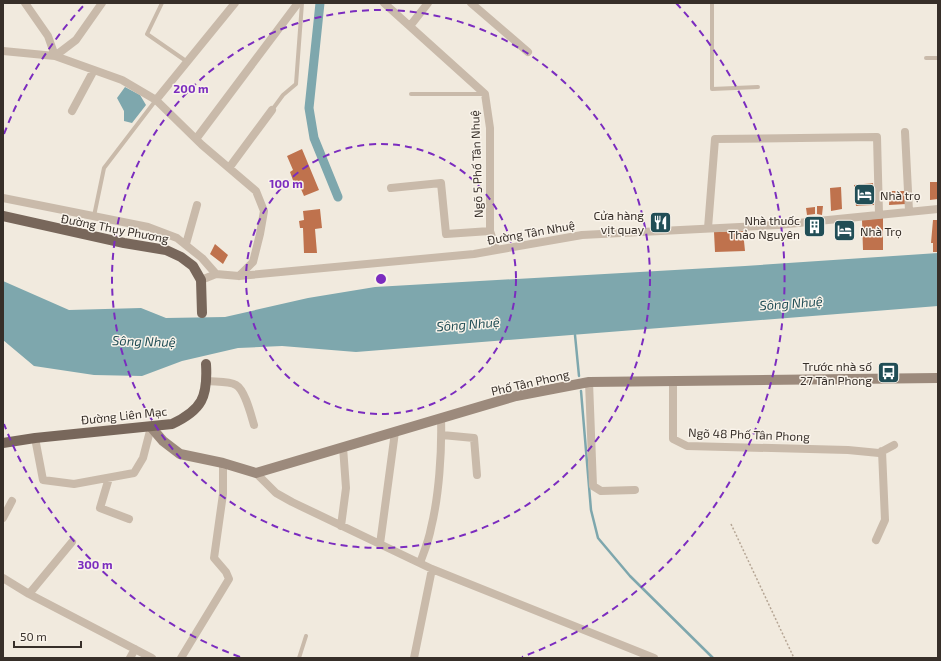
<svg xmlns="http://www.w3.org/2000/svg" width="941" height="661" viewBox="0 0 941 661" font-family="'Exo 2',sans-serif">
<style>
.water{fill:#7ea7ad}
.lines{fill:none;stroke-linecap:round;stroke-linejoin:round}
.stream{stroke:#7ea7ad;stroke-width:2.5}
.canal{stroke:#7ea7ad;stroke-width:9}
.building{fill:#bf724d}
.path{stroke:#b5a594;stroke-width:1.5;stroke-dasharray:2 2;stroke-linecap:butt}
.lane{stroke:#c9baaa;stroke-width:4}
.street{stroke:#c9baaa;stroke-width:8}
.secondary{stroke:#9c8a7c;stroke-width:10}
.primary{stroke:#78675b;stroke-width:10}
.ring{fill:none;stroke:#7b2cbf;stroke-width:2;stroke-dasharray:7 5}
.labels{text-anchor:middle;dominant-baseline:central;stroke-width:3;stroke-linejoin:round;paint-order:stroke}
.street-label{font-size:12px;fill:#372f29;stroke:#f9f3ea}
.poi-label{font-size:12px;fill:#372f29;stroke:#f9f3ea;text-anchor:end}
.water-label{font-size:13px;font-style:italic;fill:#214e56;stroke:#f9f3ea}
.centre{fill:#7b2cbf;stroke:#f9f3ea;stroke-width:2}
.ring-label{font-size:12px;text-anchor:middle;font-weight:bold;fill:#7b2cbf;stroke:#f9f3ea;stroke-width:3;stroke-linejoin:round;paint-order:stroke}
</style>
<rect width="100%" height="100%" fill="#f1eade"/>
<!-- water -->
<path class="water" d="M125,87L140,95L146,105L132,123L124,121V111L117,98Z
M938,253V306L356,352L282,346L238,348L182,361L142,376L94,375L34,366L3,340V281L69,310L141,308L166,318L225,317L308,298L375,287L745,266Z"/>
<g class="lines">
<!-- stream -->
<path class="stream" d="M575,335L579,376
M581,391L591,510L598,538L630,576L713,658"/>
<!-- canal -->
<path class="canal" d="M320,3L309,108L314,138L338,197"/>
</g>
<!-- building -->
<path class="building" d="M302,149L319,190L304,196L298,182L294,183L290,172L293,170L287,156Z
M930,182H938V199L930,200Z
M873,183L874,205L856,206L854,185Z
M841,187L842,209L831,211L830,188Z
M890,191H906V204L889,205Z
M817,206H823L822,215L817,214Z
M815,207V214L807,215L806,208Z
M320,209L322,228L315,229L317,253H304L303,228H300L299,221L304,220L303,211Z
M654,218H665L667,226L655,225Z
M883,218V250H863L862,220Z
M933,220H938V252H933V243H931Z
M851,222L852,238L836,239V224Z
M821,223V230L809,231V224Z
M743,231L745,251L715,252L714,232Z
M215,244L228,255L223,264L210,254Z"/>
<g class="lines">
<!-- path -->
<path class="path" d="M731,524L794,658"/>
<!-- lane -->
<path class="lane" d="M162,3L147,34L186,61
M712,3V89L758,87
M926,58H938
M411,94H484
M272,110L283,95L296,84L302,3
M94,216L104,168L156,100
M299,658L306,636"/>
<!-- street -->
<path class="street" d="M25,3L48,36L55,56L122,80L156,100L202,145L256,191L264,211L260,234L253,262L239,276
M384,3L485,94L490,128V231L496,249
M471,3L528,52
M410,26L428,3
M3,51L55,56L76,40L102,3
M156,100L235,3
M72,111L94,70
M905,132L909,211
M196,139L298,3
M229,168L272,110
M391,188L441,183L446,234L490,231
M3,198L148,227L177,238L202,258L216,274
M708,228L715,139L877,137L879,214
M186,244L197,205
M201,280L216,274L239,276L474,254L582,235L778,225L938,209
M207,381C216,382 229,381 236,385C245,390 251,415 254,425
M673,381V439L687,446L848,450L879,453L894,445
M589,382L593,486L601,491L635,490
M442,435L474,438L477,475
M35,438L43,480L74,484L134,473L143,458L151,427
M256,473L276,493L292,502L432,569L654,658
M109,478L100,508L129,519
M3,518L12,501
M341,526L346,488L343,447
M876,540L885,520L882,451
M380,544L395,432
M420,563C424,552 429,540 431,528C439,496 442,451 441,418
M3,578L29,594L152,658
M29,594L72,542
M130,658L135,649
M181,658L229,579L226,572L214,558L223,494V463
M414,658L432,569"/>
<!-- secondary -->
<path class="secondary" d="M151,427L163,441L180,454L223,463L256,473L516,396L589,382L938,378"/>
<!-- primary -->
<path class="primary" d="M3,216L124,243L166,250L181,257L193,266L201,280L202,313
M3,443L35,438L172,424C202,410 208,397 206,364"/>
</g>
<!-- distance rings -->
<g class="ring">
<circle cx="381" cy="279" r="135"/>
<circle cx="381" cy="279" r="269"/>
<path d="M240 657A404 404 0 0 1 4 424M4 134A404 404 0 0 1 86 3M676 3A404 404 0 0 1 522 657"/>
</g>
<!-- icons -->
<defs>
<symbol id="hotel-square" viewBox="-11 -11 22 22"><rect x="-9" y="-9" width="18" height="18" rx="4" fill="#214e56" stroke="#f9f3ea"/><path d="M-6-4.5h1.5V1H6V5H4.5V3h-9V5H-6ZM-4 0a1.8 1.8 0 1 1 3.6 0ZM.5 0V-2.5h3Q6-2.5 6 0Z" fill="#fff"/></symbol>
<symbol id="restaurant-square" viewBox="-11 -11 22 22"><rect x="-9" y="-9" width="18" height="18" rx="4" fill="#214e56" stroke="#f9f3ea"/><path d="M-5-6h1v4h1v-4h1v4h1v-4h1v5L-1.5 .5V6h-2V.5L-5-1ZM5-6V6H3V1.5H1.5Q1.5-4 5-6Z" fill="#fff"/></symbol>
<symbol id="building-square" viewBox="-11 -11 22 22"><rect x="-9" y="-9" width="18" height="18" rx="4" fill="#214e56" stroke="#f9f3ea"/><path d="M-4-6H4V6H1V3H-1V6H-4ZM-2.5-4.3h1.7v1.8h-1.7ZM.8-4.3h1.7v1.8H.8ZM-2.5-1h1.7V.8h-1.7ZM.8-1h1.7V.8H.8Z" fill="#fff"/></symbol>
<symbol id="bus-square" viewBox="-11 -11 22 22"><rect x="-9" y="-9" width="18" height="18" rx="4" fill="#214e56" stroke="#f9f3ea"/><path d="M-5-6H5V4H4V6H2V4H-2V6H-4V4H-5ZM-3.5-4V0h7V-4ZM-3.5 1.2v1.5H-2V1.2ZM2 1.2v1.5H3.5V1.2Z" fill="#fff"/></symbol>
</defs>
<g fill-rule="evenodd">
<use href="#hotel-square" x="852" y="182" width="25" height="25"/>
<use href="#restaurant-square" x="648" y="210" width="25" height="25"/>
<use href="#building-square" x="802" y="214" width="25" height="25"/>
<use href="#hotel-square" x="832" y="218" width="25" height="25"/>
<use href="#bus-square" x="876" y="360" width="25" height="25"/>
</g>
<g class="labels">
<!-- street labels -->
<g class="street-label">
<text transform="translate(476 164) rotate(-92)">Ngõ 5 Phố Tân Nhuệ</text>
<text transform="translate(115 228) rotate(11)">Đường Thụy Phương</text>
<text transform="translate(531 232) rotate(-10)">Đường Tân Nhuệ</text>
<text transform="translate(530 382) rotate(-13)">Phố Tân Phong</text>
<text transform="translate(124 415) rotate(-6)">Đường Liên Mạc</text>
<text transform="translate(749 434) rotate(2)">Ngõ 48 Phố Tân Phong</text>
</g>
<!-- poi labels -->
<g class="poi-label">
<text x="880" y="195" text-anchor="start">Nhà trọ</text>
<text x="644" y="215">Cửa hàng<tspan x="644" dy="14">vịt quay</tspan></text>
<text x="800" y="220">Nhà thuốc<tspan x="800" dy="14">Thảo Nguyên</tspan></text>
<text x="860" y="231" text-anchor="start">Nhà Trọ</text>
<text x="872" y="366">Trước nhà số<tspan x="872" dy="14">27 Tân Phong</tspan></text>
</g>
<!-- water labels -->
<g class="water-label">
<text transform="translate(791 303) rotate(-4)">Sông Nhuệ</text>
<text transform="translate(468 324) rotate(-4)">Sông Nhuệ</text>
<text transform="translate(144 341) rotate(2)">Sông Nhuệ</text>
</g>
</g>
<circle cx="381" cy="279" r="6" class="centre"/>
<g class="ring-label">
<text x="191" y="93">200 m</text>
<text x="286" y="188">100 m</text>
<text x="95" y="569">300 m</text>
</g>
<!-- border -->
<rect width="941" height="661" fill="none" stroke="#372f29" stroke-width="8"/>
<!-- scale -->
<path d="M14 641v6h67v-6" fill="none" stroke="#372f29" stroke-width="2"/>
<text x="20" y="641" font-size="12" fill="#372f29" stroke="#f9f3ea" stroke-width="3" paint-order="stroke">50 m</text>
</svg>
